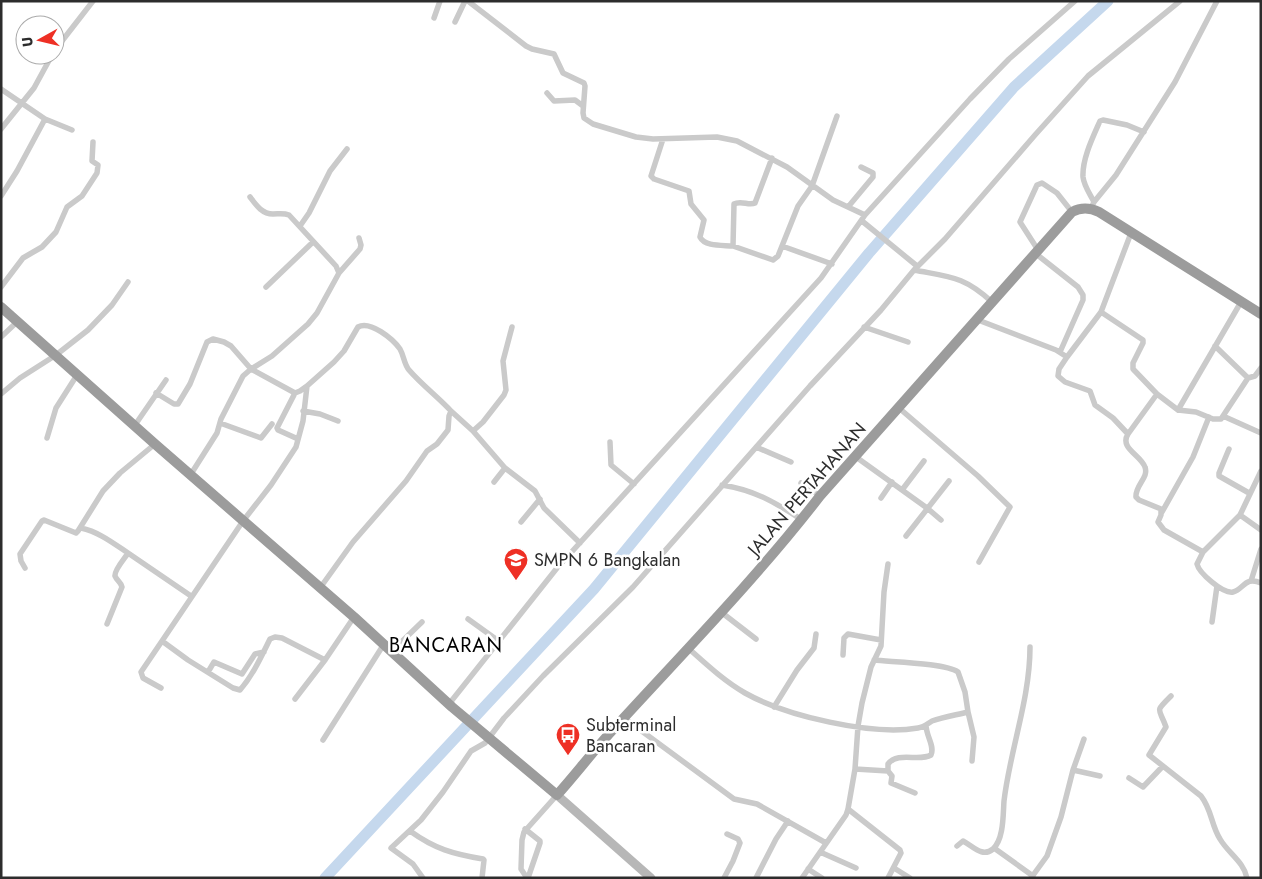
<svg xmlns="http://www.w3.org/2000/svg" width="1262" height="879" viewBox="0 0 1262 879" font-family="Jost,sans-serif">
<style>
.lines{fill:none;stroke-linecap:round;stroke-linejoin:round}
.river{stroke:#c5d8ed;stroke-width:11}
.minor{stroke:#cacaca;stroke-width:5.5}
.secondary{stroke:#b7b7b7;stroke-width:9}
.trunk{stroke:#9c9c9c;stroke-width:10}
.labels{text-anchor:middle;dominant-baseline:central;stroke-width:5;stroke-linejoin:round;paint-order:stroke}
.street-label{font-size:18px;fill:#2d2d2d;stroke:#fff}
.poi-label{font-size:18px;fill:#2d2d2d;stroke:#fff;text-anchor:start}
.quarter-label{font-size:20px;letter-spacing:1px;fill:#000;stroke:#fff}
</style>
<rect width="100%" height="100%" fill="#fff"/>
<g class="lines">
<!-- river -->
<path class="river" d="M325,878L594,589L869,253L1014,87L1108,1"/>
<!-- minor -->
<path class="minor" d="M434,18L440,1
M455,22L465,1
M55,50L93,1
M1,89L45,119L72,130
M547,93L554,101L575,100L583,106
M1,129L34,88L52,55
M663,139L651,176L654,179L689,191L691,204L704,220L700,237C705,247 722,245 733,246
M772,158L755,203C749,206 741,200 734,204L733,246L773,260L778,256L798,206L812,186L837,116
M1,196L17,171L45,119
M1094,202C1090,194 1084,186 1083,177C1082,159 1093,137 1100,121L1103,120L1127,125L1144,132
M848,207L873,177V173L861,167
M1091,208L1094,202L1116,175L1175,82L1217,1
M865,215L970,99L1009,59L1075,1
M862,221L917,266
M300,226L309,213L330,171L347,149
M782,246L832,264
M1038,250L1020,222L1037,185L1042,183L1057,193L1072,212
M1035,253L1078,287L1083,295V300L1060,352
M914,270C950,277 964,276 992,302
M339,273L360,249L361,245L359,238
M1,287L23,258L42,247L56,232L67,207L82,196L97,173L98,165L92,161L93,142
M266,287L313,242
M1101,312L1143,340V343L1133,363V369L1157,394L1128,434
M978,320L1056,350L1067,357L1059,369L1058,376L1065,382L1090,391L1095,405L1113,418L1128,434C1119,448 1141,455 1145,467C1149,478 1135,485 1136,497L1139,500L1161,509V515L1158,522L1164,530L1203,552
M864,327L908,342
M1,337L18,321
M1215,346L1248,378
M1067,357L1101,312L1131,233
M156,393L174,404H178L190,384L207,342L213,339L224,342L231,346L251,369L295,393L300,391L307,386
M295,393L277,428L278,430L298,439
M1,394L20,378L56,355L88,330L112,305L128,282
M1157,394L1178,410L1196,412L1213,419H1221L1248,378L1255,376L1261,368
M899,408L978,476L1010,507L979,562
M1178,410L1241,302
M303,411L320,414L338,421
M1223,416L1261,433
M220,423L261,438L272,424
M135,425L166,380
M473,431L483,422L504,395L506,390L503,361L512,327
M47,438L56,408L77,375
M610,442L611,465L634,484
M756,447L791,462
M1229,449L1219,473V476L1249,493
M856,457L927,508L941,520
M1261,471L1240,515L1203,552L1197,564C1199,573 1223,594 1233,592C1244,589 1245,576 1261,583
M191,474L217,433L221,419L243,376L251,369L272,356L308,324L317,313L339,273L336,266L289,215C284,213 279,214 273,214C262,214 256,205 250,197
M494,482L505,468L535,491L544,508L580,543
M801,483L820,496
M722,485C754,490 775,502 802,520
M902,490L924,461
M881,498L892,482
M1162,512L1193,457L1209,417
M1240,515L1261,530
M521,522L540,499
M81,528C99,532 113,543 128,553
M906,536L949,481
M25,568L21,561L20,554L42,521L44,520L76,533L78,531L103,491L120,473L155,444
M1251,581L1261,549
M320,588L353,542L406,481L427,451L437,444L448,430L449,416L451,411L473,431L505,468
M721,612L756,639
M354,617L325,660L282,638L275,637L270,639C261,657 253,675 240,690L233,688L188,660L162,641L243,521L271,485L296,447L303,421L307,386L334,362L344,351L358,327C370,320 393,339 400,349C404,356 404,364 409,370C422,385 438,397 451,411
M468,619L500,642
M1212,622L1217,586
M107,624L122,587C121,582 117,581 115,576C114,570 125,558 128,553L191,596
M688,648C706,664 724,681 745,693C786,716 872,736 918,728C924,727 927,724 932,721C943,717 956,715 968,712L965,692L958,672C946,663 892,662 874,660
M392,651L422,622
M843,655L844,638L848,634L881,640
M208,672L214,662L242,674L255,654L264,652
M161,688L143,678L141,672L162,641
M1171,696C1154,713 1159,707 1166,727L1149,755L1201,796C1212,810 1211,825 1220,839C1228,853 1244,862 1247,878
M295,699L325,660
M449,704L557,568L821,278L865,215L833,200L787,167L737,141L717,137L653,139L636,137L593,124L584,118L583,113L585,86L584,83L563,73L554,54L532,49L526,46L468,1
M774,707L797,670L814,648L816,634
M968,712L974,737L972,761
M624,718L734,799L757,804L826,843
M323,740L384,644
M855,769L888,771
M1073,770L1100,776
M1129,778L1143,787L1163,766
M915,793L891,783L892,776L888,771V764C898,751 919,762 931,755C935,746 926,736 926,725
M848,809L900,850L901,853L888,878
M525,829L540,841V843L528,878
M410,831C435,849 453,854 483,859L484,860L482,878
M957,846L963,841C973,846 982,858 993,849C1004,839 1003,814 1004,801C1010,750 1030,699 1030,647
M994,848L1033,876
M820,852L856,868
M894,868L910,878
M808,869L822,878
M423,878L413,864L391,848L421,820L443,792L471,751L485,743L504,718L543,676L633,587L810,386L881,310L914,270L945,239L1035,135L1088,76L1180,1
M527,878L521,869L522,840L524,832L557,795
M724,878L733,861L740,843L738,839L727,834
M756,878L776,839L788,821
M802,878L846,815L848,809L855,769L858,726L862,703L871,667L881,646L884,592L888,564
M1031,878L1047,856L1061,817L1073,770L1084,739"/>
<!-- secondary -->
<path class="secondary" d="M557,795L651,878"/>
<!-- trunk -->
<path class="trunk" d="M1,307L155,444L354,617L452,707L557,795C575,775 591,754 609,734C680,656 755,580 820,496L1072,212C1081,207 1089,207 1099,212L1261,314"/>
</g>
<!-- icons -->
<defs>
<symbol id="school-pin" viewBox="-11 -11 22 30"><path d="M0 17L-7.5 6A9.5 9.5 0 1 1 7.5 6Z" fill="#ee3025" stroke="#fff"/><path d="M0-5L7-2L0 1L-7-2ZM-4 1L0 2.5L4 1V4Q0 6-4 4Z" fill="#fff"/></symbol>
<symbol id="bus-pin" viewBox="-11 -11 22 30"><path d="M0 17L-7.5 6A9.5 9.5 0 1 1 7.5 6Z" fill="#ee3025" stroke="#fff"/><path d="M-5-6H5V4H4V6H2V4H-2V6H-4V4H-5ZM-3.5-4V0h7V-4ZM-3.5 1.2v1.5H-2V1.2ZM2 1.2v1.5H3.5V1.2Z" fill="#fff"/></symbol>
</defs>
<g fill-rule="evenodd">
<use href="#school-pin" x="502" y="546" width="28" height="38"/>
<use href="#bus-pin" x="554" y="721" width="28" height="38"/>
</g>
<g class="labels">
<!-- street labels -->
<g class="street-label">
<text transform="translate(807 489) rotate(-49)">JALAN PERTAHANAN</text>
</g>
<!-- poi labels -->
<g class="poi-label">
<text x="534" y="560">SMPN 6 Bangkalan</text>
<text x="586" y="725">Subterminal<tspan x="586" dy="21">Bancaran</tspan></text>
</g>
<!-- quarter labels -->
<g class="quarter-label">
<text x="446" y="645">BANCARAN</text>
</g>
</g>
<!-- border -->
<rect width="1262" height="879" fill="none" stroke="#2d2d2d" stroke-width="5"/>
<!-- north arrow -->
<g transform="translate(40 40) rotate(262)"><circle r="24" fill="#ffffff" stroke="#ababab"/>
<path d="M0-4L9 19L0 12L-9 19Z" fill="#ee3025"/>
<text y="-8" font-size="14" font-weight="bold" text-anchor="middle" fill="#2d2d2d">U</text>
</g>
</svg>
